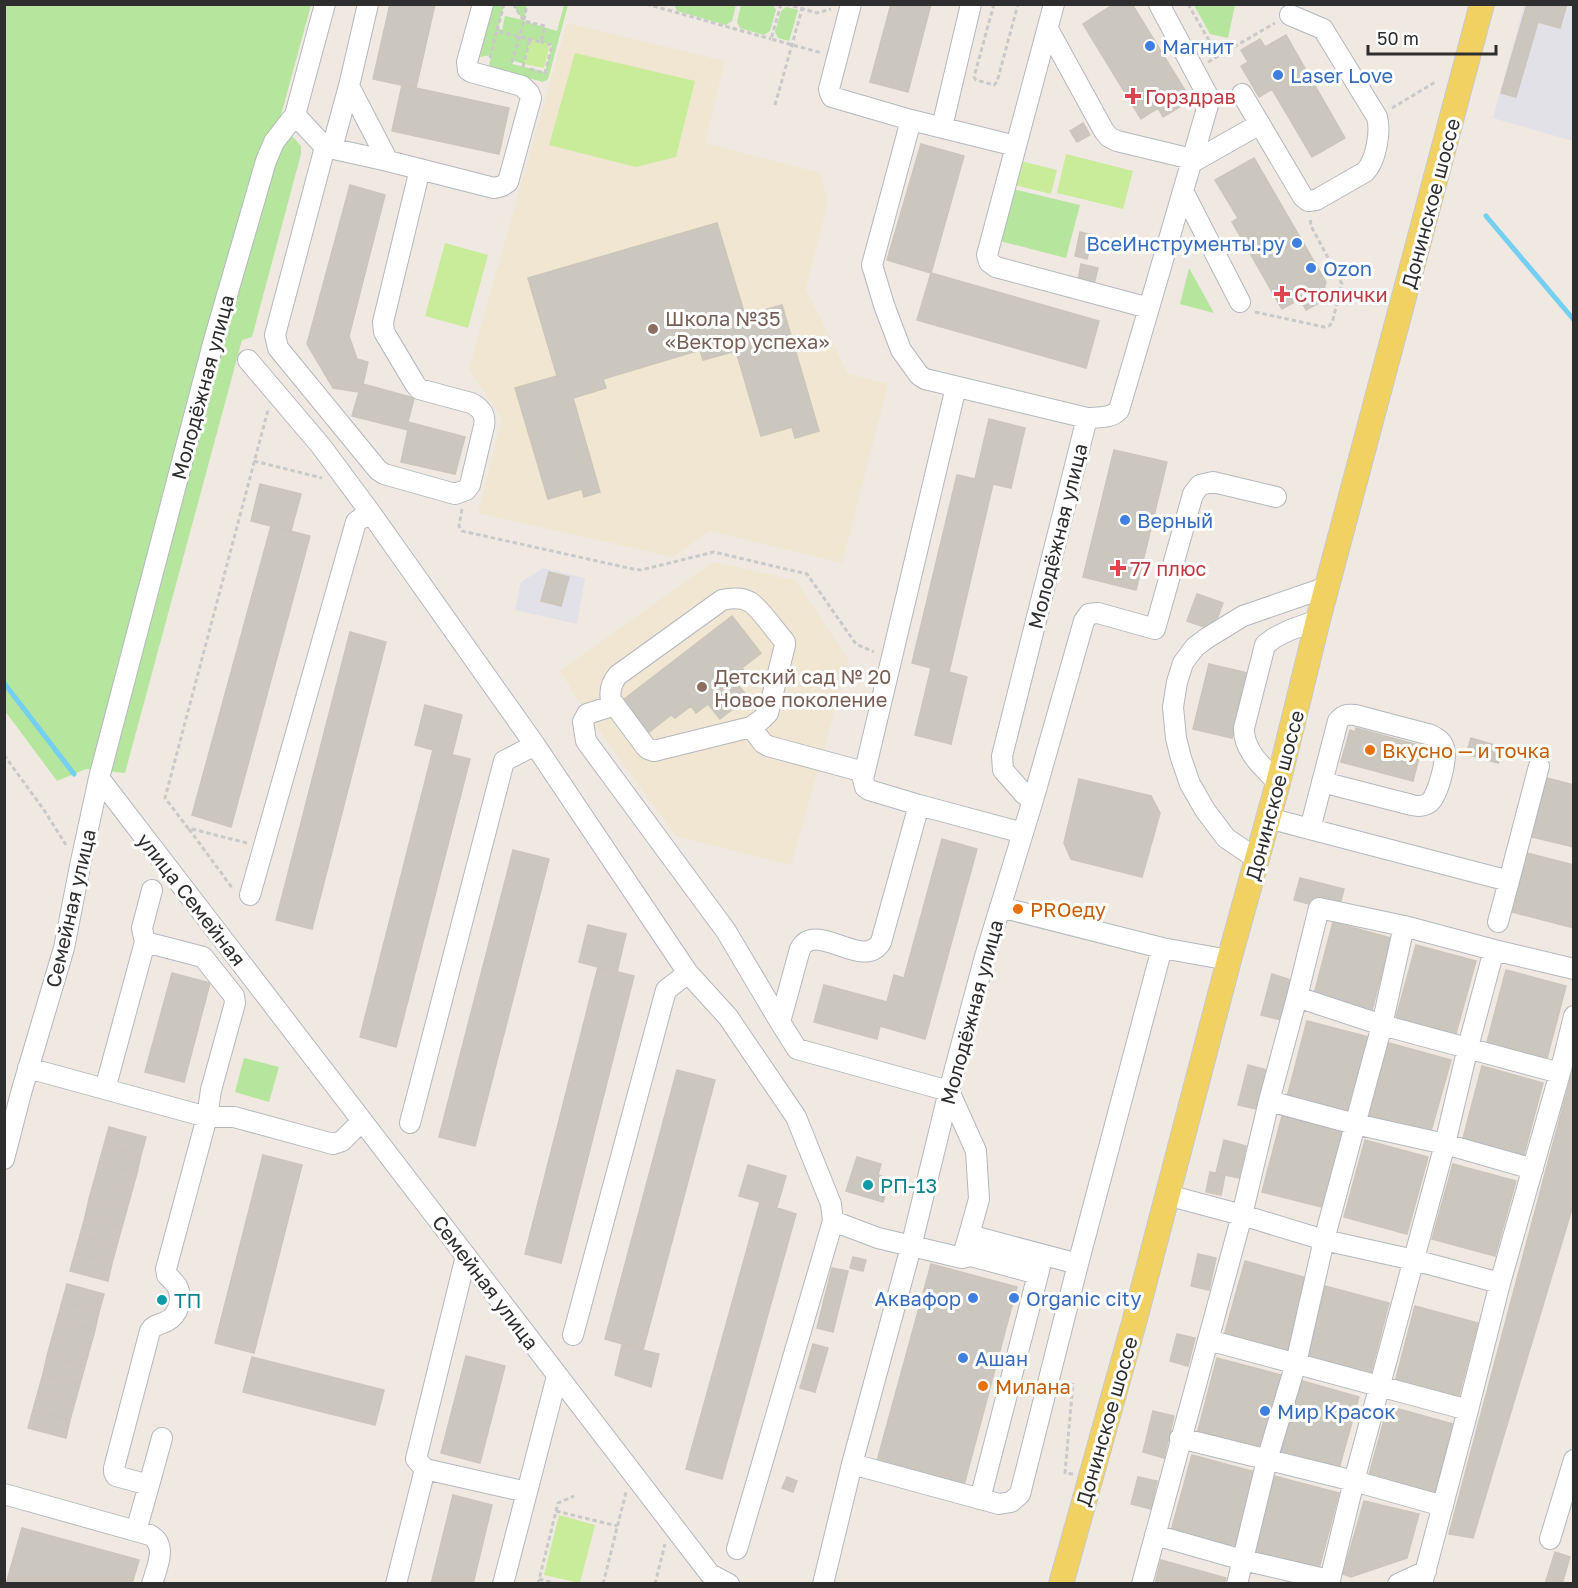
<svg xmlns="http://www.w3.org/2000/svg" width="1578" height="1588" viewBox="0 0 1578 1588" font-family="'Golos Text',sans-serif">
<style>
.industrial{fill:#e3e1e8}
.education{fill:#f0e6d1}
.green{fill:#b6e59e;fill-rule:evenodd}
.pitch{fill:#c9ec9a}
.lines{fill:none;stroke-linecap:round;stroke-linejoin:round}
.stream{stroke:#75cff0;stroke-width:5}
.building{fill:#cbc7bf;stroke:#cbc5ba;stroke-width:1.5}
.minor-casing{stroke:#b4b7c1;stroke-width:22}
.major-casing{stroke:#c9c9c9;stroke-width:26}
.path{stroke:#c9c9c9;stroke-width:3;stroke-dasharray:4.5 3;stroke-linecap:butt}
.minor{stroke:#fff;stroke-width:20}
.major{stroke:#f2d163;stroke-width:24}
.shop-dot{fill:#3f7fe0;stroke:#fff;stroke-width:2}
.health-dot{fill:#e0444e;stroke:#fff;stroke-width:2}
.education-dot{fill:#8d6e63;stroke:#fff;stroke-width:2}
.food-dot{fill:#e8710a;stroke:#fff;stroke-width:2}
.culture-dot{fill:#0f9aa8;stroke:#fff;stroke-width:2}
.labels{text-anchor:middle;dominant-baseline:central;stroke-width:6;stroke-linejoin:round;paint-order:stroke}
.shop-label{font-size:20px;fill:#366cbe;stroke:#fff;text-anchor:start}
.health-label{font-size:20px;fill:#be3a42;stroke:#fff;text-anchor:start}
.street-label{font-size:20px;fill:#2e2e2e;stroke:#fff}
.education-label{font-size:20px;fill:#785e54;stroke:#fff;text-anchor:start}
.food-label{font-size:20px;fill:#c56008;stroke:#fff;text-anchor:start}
.culture-label{font-size:20px;fill:#0d838f;stroke:#fff;text-anchor:start}
</style>
<rect width="100%" height="100%" fill="#efe9e1"/>
<!-- industrial -->
<path class="industrial" d="M1524,5H1573V141L1493,118Z
M543,568L585,578L577,624L515,610L521,582Z"/>
<!-- education -->
<path class="education" d="M567,23L725,61L705,143L820,173L828,202L806,289L848,374L888,384L842,563L710,531L673,557L478,513L502,419L469,369Z
M713,562L795,580L849,660L791,865L676,836L587,714L560,671Z"/>
<!-- green -->
<path class="green" d="M527,4L524,21L557,31L564,5H568L548,79L543,82L489,67L491,55L480,57L492,5H504L498,28L502,30L505,16L523,20L513,5ZM530,39L552,45L545,72L512,64L514,61L524,64Z
M674,4H736V5L732,21L726,25L677,11Z
M5,5H311L281,115L284,127L301,146V154L252,337L242,340L125,773L86,769L57,781L5,711Z
M741,5H773L776,10L770,31L764,35L740,28L737,22Z
M1194,5H1235L1228,38L1210,34Z
M786,7L798,10L789,41L778,38L775,32L781,11Z
M1013,189L1080,205L1066,258L1000,241Z
M1189,268L1214,313L1180,304Z
M244,1058L279,1067L269,1102L235,1092Z"/>
<!-- pitch -->
<path class="pitch" d="M530,39L550,44L544,68L524,64Z
M575,53L695,81L676,157L636,167L549,145Z
M1066,154L1133,171L1123,209L1057,193Z
M1021,161L1057,170L1051,194L1014,185Z
M445,243L488,255L468,328L425,316Z
M559,1515L595,1525L580,1583L544,1575Z"/>
<g class="lines">
<!-- stream -->
<path class="stream" d="M1486,216L1574,320
M4,683L74,774"/>
</g>
<!-- building -->
<path class="building" d="M390,4H435L416,88L373,79Z
M891,4H931L908,92L870,82Z
M1114,4H1132L1186,92L1183,105L1163,117L1158,108L1141,119L1083,24Z
M1527,4H1567L1560,28L1523,18Z
M1523,18L1538,22L1516,97L1501,93Z
M1286,35L1345,138L1312,157L1272,89L1259,97L1241,66L1248,62L1241,50L1260,39L1265,47Z
M402,85L509,108L499,154L392,131Z
M1083,123L1090,135L1077,142L1070,131Z
M921,144L964,156L931,273L887,260Z
M1254,158L1326,282L1321,302L1306,310L1300,299L1282,309L1232,222L1238,218L1215,180Z
M350,185L385,195L349,336L357,359L368,362L363,384L414,398L408,422L465,437L455,474L401,462L408,430L352,416L359,392L333,388L307,344Z
M717,223L745,315L782,305L819,431L795,438L792,427L761,436L736,351L703,360L700,350L603,379L606,388L573,398L600,492L584,497L582,489L548,499L515,388L557,376L528,278Z
M1080,232L1093,235L1087,259L1075,256Z
M1081,264L1098,268L1094,284L1078,280Z
M931,273L1099,321L1086,368L917,320Z
M989,419L1025,428L1011,488L993,484L949,672L967,677L951,744L915,735L931,668L912,663L957,475L975,479Z
M1114,450L1167,462L1136,590L1083,577Z
M260,484L301,494L291,531L251,521Z
M271,526L310,536L231,827L192,815Z
M549,572L569,577L561,606L541,601Z
M1197,594L1223,603L1213,630L1187,621Z
M732,616L761,653L742,668L749,676L738,685L748,697L720,719L708,704L696,713L691,706L675,718L671,715L643,737L618,704Z
M350,632L386,642L312,929L276,920Z
M1209,664L1248,673L1232,738L1193,729Z
M425,705L462,715L452,755L415,745Z
M1356,728L1422,746L1413,781L1341,762L1350,730L1355,732Z
M1471,738L1502,747L1498,763L1466,754Z
M433,750L470,759L396,1047L360,1037Z
M1547,778L1574,785V847L1532,837Z
M1079,779L1151,796L1160,813L1142,877L1071,859L1064,843Z
M942,839L977,849L925,1039L880,1026L877,1039L814,1022L824,985L887,1002L894,975L904,978Z
M513,850L549,859L475,1146L439,1137Z
M1527,853L1574,865V928L1512,912Z
M1300,878L1344,889L1341,901L1319,896L1317,906L1294,900Z
M1333,922L1391,938L1371,1014L1313,998Z
M588,925L626,934L617,972L579,962Z
M1416,945L1476,961L1455,1037L1395,1021Z
M598,967L634,976L561,1263L525,1254Z
M1506,970L1566,986L1546,1062L1486,1046Z
M172,973L210,983L184,1082L145,1072Z
M1272,974L1291,980L1281,1020L1261,1015Z
M1307,1021L1369,1037L1348,1113L1287,1097Z
M1389,1043L1451,1060L1430,1135L1368,1119Z
M1248,1065L1267,1070L1257,1109L1238,1105Z
M1574,1065V1202L1473,1538L1449,1534Z
M1482,1066L1543,1083L1523,1158L1462,1142Z
M677,1070L715,1080L643,1350L605,1339Z
M1282,1116L1346,1133L1326,1208L1262,1192Z
M109,1127L146,1137L141,1155L104,1145Z
M1224,1140L1246,1146L1239,1178L1216,1173Z
M1365,1140L1428,1157L1407,1234L1344,1217Z
M104,1145L141,1155L137,1173L99,1163Z
M263,1155L302,1165L254,1353L215,1343Z
M857,1157L881,1164L878,1175L890,1179L883,1202L846,1191Z
M99,1163L137,1173L132,1191L94,1181Z
M1453,1164L1516,1181L1495,1256L1432,1239Z
M748,1165L786,1176L777,1207L739,1196Z
M1210,1172L1225,1175L1221,1195L1206,1192Z
M94,1181L132,1191L127,1209L89,1199Z
M89,1199L127,1209L122,1227L85,1217Z
M760,1202L796,1214L722,1479L686,1469Z
M85,1217L122,1227L117,1245L80,1235Z
M80,1235L117,1245L112,1263L75,1253Z
M75,1253L112,1263L108,1281L70,1271Z
M1198,1254L1216,1258L1209,1290L1191,1286Z
M853,1257L866,1260L863,1271L850,1268Z
M1245,1261L1307,1278L1287,1353L1224,1336Z
M931,1264L1017,1287L964,1485L877,1461Z
M832,1268L848,1271L833,1332L817,1328Z
M67,1284L104,1294L99,1312L62,1302Z
M1325,1286L1389,1303L1369,1380L1304,1363Z
M62,1302L99,1312L95,1330L57,1320Z
M1415,1306L1478,1323L1458,1399L1395,1382Z
M57,1320L95,1330L90,1348L52,1338Z
M1177,1334L1195,1338L1188,1366L1170,1361Z
M52,1338L90,1348L85,1366L47,1356Z
M813,1344L828,1348L815,1392L800,1388Z
M622,1345L659,1354L651,1387L615,1375Z
M47,1356L85,1366L80,1384L43,1374Z
M466,1356L505,1366L480,1463L441,1453Z
M252,1357L384,1390L375,1425L243,1392Z
M1217,1358L1281,1375L1261,1451L1197,1434Z
M43,1374L80,1384L75,1402L38,1392Z
M1299,1380L1359,1397L1338,1472L1278,1456Z
M38,1392L75,1402L70,1420L33,1410Z
M1388,1406L1453,1424L1433,1499L1367,1482Z
M33,1410L70,1420L66,1438L28,1428Z
M1153,1411L1174,1416L1164,1458L1143,1452Z
M1192,1455L1255,1472L1235,1547L1171,1531Z
M1274,1476L1339,1493L1319,1569L1254,1551Z
M787,1477L797,1481L793,1492L782,1488Z
M1138,1477L1157,1481L1151,1509L1131,1504Z
M453,1495L492,1505L473,1584H431Z
M1364,1501L1419,1514L1407,1558L1351,1577L1343,1574Z
M22,1528L139,1560L132,1584H6Z
M1555,1552L1570,1557L1562,1584H1545Z
M1161,1560L1226,1578L1224,1584H1155Z"/>
<g class="lines">
<defs>
<path id="minor" d="M368,4L349,86L388,161L494,188L502,186L508,182L531,98L529,93L522,86L471,72L468,70L467,62L483,4
M851,4L829,89L830,93L832,97L911,120L1016,146L987,255L989,262L996,267L1149,308L1119,410C1111,419 1098,417 1087,418L925,379L919,375L901,350L884,305L872,265L911,120
M1048,29L1104,131L1109,137L1117,141L1192,159
M1242,94L1303,197L1308,201L1316,200L1365,172C1376,161 1381,132 1377,117L1323,29L1290,15
M295,115L325,147L275,335L278,348L378,470L384,474L455,494L466,490L470,485L484,426C486,414 481,408 471,403L419,389L415,384L384,332L383,322L420,169
M942,127L971,4
M1016,146L1054,4
M325,147L388,161
M332,148L349,86
M1191,163L1260,124
M1183,191L1240,302
M1149,308L1208,105L1209,98L1159,4
M248,360L321,446L370,512L535,745L688,973L728,1017L796,1117L831,1204L833,1221L737,1549
M615,705L587,714L583,722L586,741L726,931L780,1022
M751,727L761,720L768,713L785,645V642C777,633 759,607 750,602C742,597 731,598 722,600L618,675C612,682 609,690 611,700L645,746L648,749L654,751L751,727L763,743L768,746L864,772
M99,778L710,1574L729,1584
M1278,783C1264,768 1243,751 1244,728L1265,645L1274,638L1290,630L1318,620
M1033,800L1084,621L1089,614L1098,613L1155,629L1193,494L1200,485L1213,482L1276,497
M919,805L869,790L865,787L863,779L956,387
M1268,818L1310,829L1338,721C1343,715 1347,714 1355,715L1431,735C1437,738 1442,741 1444,748C1448,757 1438,795 1430,802C1425,806 1419,807 1412,805L1322,782
M1310,829L1509,881L1539,766
M1257,859L1226,838L1205,810L1190,784L1181,758L1176,738L1173,707L1177,682L1183,663L1195,647L1207,638L1243,616L1327,587
M250,895L356,522L370,512
M1000,907L1162,948L1229,960
M1498,922L1509,881
M145,942L142,928L152,890
M1297,997L1382,1025L1560,1073
M28,1068L207,1117L166,1269L167,1275C170,1278 174,1282 177,1286C183,1298 179,1315 167,1321C160,1325 154,1324 150,1331L114,1468V1472L116,1476L149,1485L136,1531
M105,1089L145,942L203,957L234,996L235,1003L211,1090L207,1117H234L333,1144L342,1141L362,1121
M1269,1101L1355,1124L1445,1144L1533,1169
M410,1123L504,761L535,745
M4,1159L21,1093L64,948L80,866L99,778L214,340L266,161L274,142L295,115L325,4
M1167,1195L1242,1215L1324,1240L1414,1260L1500,1283L1468,1410L1422,1584
M833,1221L878,1238L962,1258L969,1235L1078,1264
M969,1235L979,1199L976,1151L949,1091L797,1049L780,1022L800,949C816,919 863,972 881,942L919,805L1023,833
M466,1256L416,1459L425,1469L527,1492L503,1584
M962,1258L971,1256L1038,1274
M1500,1283L1560,1073L1574,1016
M573,1335L666,990L688,973
M1208,1340L1468,1410
M1180,1438L1354,1481L1443,1506
M852,1464L999,1504L1011,1502L1020,1494L1078,1264L1162,948
M149,1485L162,1438
M527,1492L557,1376
M4,1494L150,1535C168,1545 157,1567 152,1584
M980,1499L1043,1255
M1155,1535L1243,1560L1329,1580
M1550,1539L1574,1460
M396,1584L425,1469
M823,1584L852,1464L911,1247L949,1091L984,960L1033,800L1024,794L1003,770L1002,756L1087,418
M1142,1584L1242,1215L1269,1101L1297,997L1319,908L1404,926L1494,950L1574,969
M1237,1584L1267,1460L1296,1363L1324,1240L1382,1025L1404,926
M1329,1584L1354,1481L1445,1144L1468,1047L1494,950
M1398,1584L1426,1571"/>
<path id="major" d="M1061,1584L1135,1319L1229,960L1278,783L1318,620L1482,4"/>
</defs>
<!-- minor casing -->
<use href="#minor" class="minor-casing"/>
<!-- major casing -->
<use href="#major" class="major-casing"/>
<!-- path -->
<path class="path" d="M504,4L497,31L541,42L545,26L524,21L511,65
M513,4L524,21
M646,4L771,39
M781,4L771,39L822,53
M786,4L817,13L831,9
M994,4L974,77L976,80L994,85L997,82L1018,4
M1188,4L1218,56
M524,20L527,4
M490,58L497,31
M1208,62L1275,23
M523,67L530,39
M530,69L545,73L552,45L541,42
M775,105L802,9
M1392,108L1437,81
M1255,312L1324,327L1329,326L1332,323L1342,284L1311,226L1310,217
M254,461L322,478
M462,509L459,526L462,531L633,569L641,570L714,552L807,574L856,644L874,652
M4,755L44,810L66,845
M189,829L233,889
M247,843L188,828L165,798L268,410
M1073,1474L1065,1473L1073,1383
M556,1511L617,1526
M539,1579L557,1584
M538,1584L558,1503L574,1496
M603,1584L626,1492
M655,1584L665,1544"/>
<!-- minor -->
<use href="#minor" class="minor"/>
<!-- major -->
<use href="#major" class="major"/>
</g>
<!-- markers -->
<g class="shop-dot">
<circle cx="1150" cy="46" r="6"/>
<circle cx="1278" cy="75" r="6"/>
<circle cx="1297" cy="243" r="6"/>
<circle cx="1311" cy="268" r="6"/>
<circle cx="1125" cy="520" r="6"/>
<circle cx="973" cy="1298" r="6"/>
<circle cx="1014" cy="1298" r="6"/>
<circle cx="963" cy="1358" r="6"/>
<circle cx="1265" cy="1411" r="6"/>
</g>
<g class="health-dot">
<path d="M1130 87h6v6h6v6h-6v6h-6v-6h-6v-6h6z"/>
<path d="M1279 285h6v6h6v6h-6v6h-6v-6h-6v-6h6z"/>
<path d="M1115 559h6v6h6v6h-6v6h-6v-6h-6v-6h6z"/>
</g>
<g class="education-dot">
<circle cx="653" cy="329" r="6"/>
<circle cx="702" cy="687" r="6"/>
</g>
<g class="food-dot">
<circle cx="1370" cy="750" r="6"/>
<circle cx="1018" cy="909" r="6"/>
<circle cx="983" cy="1386" r="6"/>
</g>
<g class="culture-dot">
<circle cx="868" cy="1185" r="6"/>
<circle cx="162" cy="1300" r="6"/>
</g>
<g class="labels">
<!-- shop labels -->
<g class="shop-label">
<text x="1162" y="46">Магнит</text>
<text x="1290" y="75">Laser Love</text>
<text x="1285" y="243" text-anchor="end">ВсеИнструменты.ру</text>
<text x="1323" y="268">Ozon</text>
<text x="1137" y="520">Верный</text>
<text x="961" y="1298" text-anchor="end">Аквафор</text>
<text x="1026" y="1298">Organic city</text>
<text x="975" y="1358">Ашан</text>
<text x="1277" y="1411">Мир Красок</text>
</g>
<!-- health labels -->
<g class="health-label">
<text x="1145" y="96">Горздрав</text>
<text x="1294" y="294">Столички</text>
<text x="1130" y="568">77 плюс</text>
</g>
<!-- street labels -->
<g class="street-label">
<text transform="translate(1430 203) rotate(-75)">Донинское шоссе</text>
<text transform="translate(202 387) rotate(-75)">Молодёжная улица</text>
<text transform="translate(1057 536) rotate(-76)">Молодёжная улица</text>
<text transform="translate(1274 795) rotate(-75)">Донинское шоссе</text>
<text transform="translate(192 899) rotate(52)">улица Семейная</text>
<text transform="translate(70 908) rotate(-77)">Семейная улица</text>
<text transform="translate(971 1012) rotate(-75)">Молодёжная улица</text>
<text transform="translate(486 1282) rotate(53)">Семейная улица</text>
<text transform="translate(1106 1421) rotate(-74)">Донинское шоссе</text>
</g>
<!-- education labels -->
<g class="education-label">
<text x="665" y="318">Школа №35<tspan x="665" dy="23">«Вектор успеха»</tspan></text>
<text x="714" y="676">Детский сад № 20<tspan x="714" dy="23">Новое поколение</tspan></text>
</g>
<!-- food labels -->
<g class="food-label">
<text x="1382" y="750">Вкусно — и точка</text>
<text x="1030" y="909">PROеду</text>
<text x="995" y="1386">Милана</text>
</g>
<!-- culture labels -->
<g class="culture-label">
<text x="880" y="1185">РП-13</text>
<text x="174" y="1300">ТП</text>
</g>
</g>
<!-- border -->
<rect width="1578" height="1588" fill="none" stroke="#2e2e2e" stroke-width="12"/>
<!-- scale -->
<path d="M1368 45v9h128v-9" fill="none" stroke="#2e2e2e" stroke-width="3"/>
<text x="1377" y="45" font-size="18" fill="#2e2e2e" stroke="#ffffff" stroke-width="4.5" paint-order="stroke">50 m</text>
</svg>
